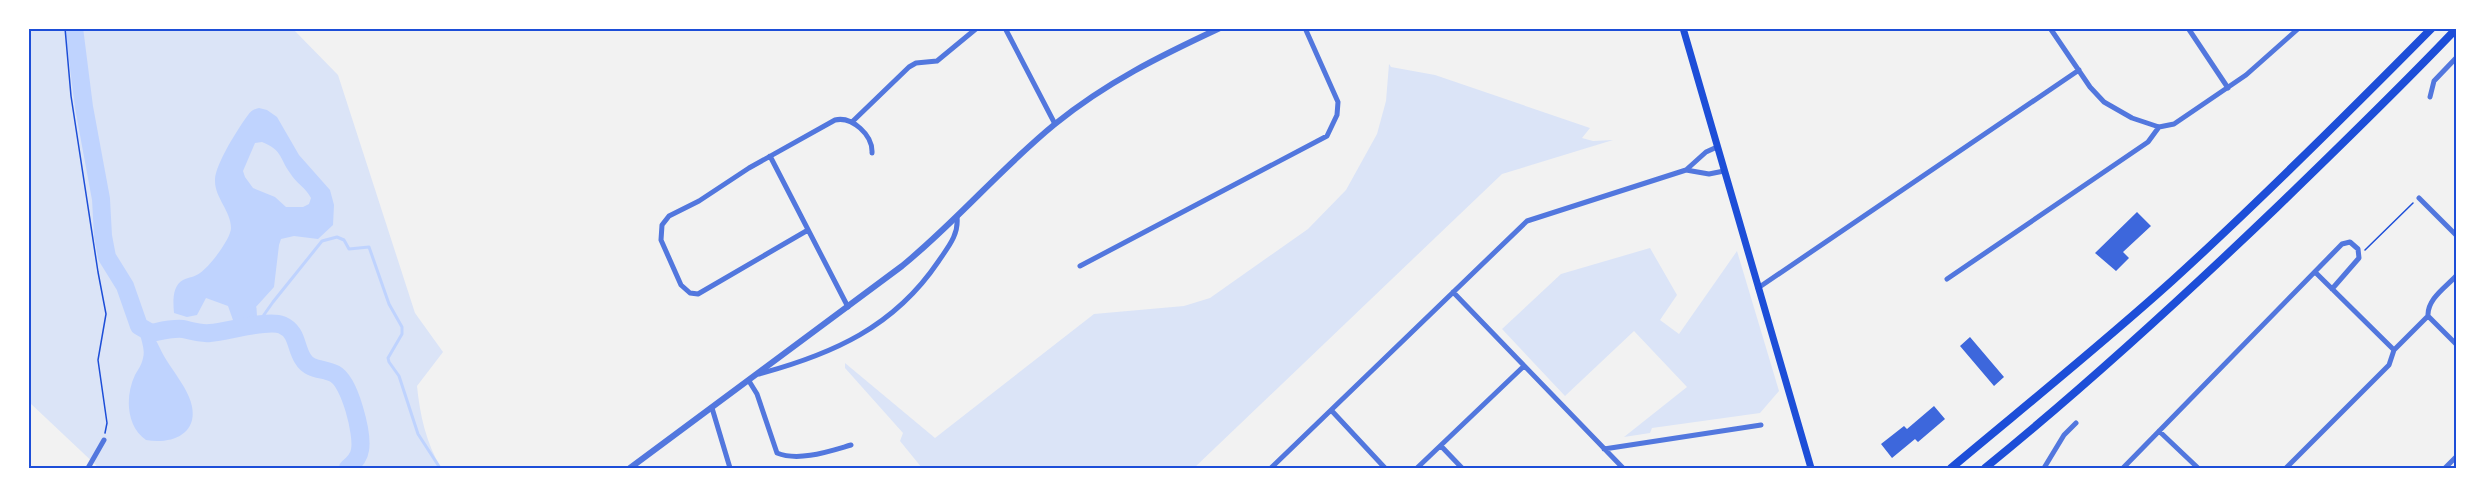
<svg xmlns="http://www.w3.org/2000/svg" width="2485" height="497" viewBox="0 0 2485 497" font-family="'DejaVu Sans',sans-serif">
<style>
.green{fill:#dbe4f7}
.water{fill:#bfd3fe;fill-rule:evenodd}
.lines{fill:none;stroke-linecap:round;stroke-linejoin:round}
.stream{stroke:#bfd3fe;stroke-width:3}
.river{stroke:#bfd3fe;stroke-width:18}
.building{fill:#3d67dc}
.path{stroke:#1d4ed8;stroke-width:1.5}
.minor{stroke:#5277de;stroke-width:5}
.tertiary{stroke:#5277de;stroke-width:6}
.secondary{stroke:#1d4ed8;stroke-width:7}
.trunk{stroke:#1d4ed8;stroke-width:8}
.neatline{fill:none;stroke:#1d4ed8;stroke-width:2}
</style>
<rect width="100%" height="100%" fill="#f2f2f2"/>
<!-- green -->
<path class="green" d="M28,29H293L338,75L415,313L443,352L417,386C420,416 426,442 441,468H99L29,402Z
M1389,64L1391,67L1435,75L1590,128L1582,138L1593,141L1613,140L1502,174L1194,468H922L900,441L903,433L845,368V363L935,438L1094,314L1184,306L1210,298L1308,229L1346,190L1377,134L1386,101Z
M1650,248L1677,295L1660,320L1679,334L1737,251L1779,391L1760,413L1652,428L1650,433L1624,437L1687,387L1634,331L1565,396L1502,329L1561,274Z"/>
<!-- water -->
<path class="water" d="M259,108L267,110L277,117L299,155L330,190L334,205L333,225L318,239L294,236L281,239L279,245L274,287L255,308L253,326L241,327L233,320L228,306L206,298L197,315L187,317L174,313C173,302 172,286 183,280C189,277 195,277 200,273C209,267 231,239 231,228C231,211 215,198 215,181C214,166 239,127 248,115C251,111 254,109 259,108ZM262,142C282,150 279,157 290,173C296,183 306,188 311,198L309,204L303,207H286L275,197L253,188L245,177L243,171L255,143Z
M139,326C160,339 155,342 167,361C174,372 184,385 189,397C203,431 175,445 146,440C126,426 125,396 135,375C138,370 142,364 143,358C146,348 139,337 139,326Z"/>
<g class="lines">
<!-- stream -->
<path class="stream" d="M255,308L256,326L273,302L322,241L337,237L344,240L349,249L369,247L389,304L402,327V334L388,358L389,362L399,376L418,434L440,468"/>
<!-- river -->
<path class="river" d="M74,28L84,107L101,199L103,236L107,257L125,286L139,326L151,333C161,331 172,328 183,329C192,331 200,334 210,333C227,332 267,319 282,325C298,332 295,347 303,359C310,371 324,368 335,374C350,382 363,434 360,450C359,458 354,463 348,468"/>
</g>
<!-- building -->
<path class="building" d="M2137,212L2151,226L2123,252L2129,258L2116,271L2095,253Z
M1970,337L2004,377L1994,386L1960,346Z
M1934,406L1945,419L1918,442L1915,439L1892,458L1881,444L1904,426L1907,429Z"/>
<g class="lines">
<!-- path -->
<path class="path" d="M65,28L71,96L98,272L106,314L98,360L107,423L105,433
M2365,250L2413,203"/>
<!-- minor -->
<path class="minor" d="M1005,28L1055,124
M2050,28L2090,87L2104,102L2132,118L2159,127L2174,124L2246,75L2299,28
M2188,28L2228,88
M2430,97L2434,81L2456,58
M852,122L909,67L916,63L937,61L977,28
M770,156L848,307
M1686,170L1709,174L1724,171
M2419,198L2456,235
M808,230L698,294L690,293L681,285L661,240L662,225L669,216L699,201L749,168L835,120C852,116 873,135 872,153
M1080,266L1327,136L1337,115L1338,102L1305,28
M2315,272L2394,350
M2456,276C2446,287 2427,299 2428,316L2456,344
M1947,279L2148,142L2159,127
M1758,288L2079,70
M1453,292L1623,468
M759,374C833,354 894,327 938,262C948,247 959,235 957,217
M749,381L757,394L777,453C799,462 830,451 851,445
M712,408L730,468
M1331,410L1385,468
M2159,431L2198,468
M1441,446L1462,468
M1604,449L1761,425
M88,468L104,440
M1271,468L1527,221L1686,170L1706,152L1717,147
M1417,468L1524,366
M2044,468L2064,435L2076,423
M2123,468L2342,244L2350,242L2358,249L2359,258L2332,289
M2286,468L2389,365L2394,350L2428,316
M2445,468L2456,457"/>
<!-- tertiary -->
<path class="tertiary" d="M630,468L902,266C956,222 1001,168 1055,124C1107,82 1160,56 1220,28"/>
<!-- secondary -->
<path class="secondary" d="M1683,28L1811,468"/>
<!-- trunk -->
<path class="trunk" d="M1951,468C2025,406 2101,345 2173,280C2262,199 2347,114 2432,28
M1985,468C2086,386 2182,298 2276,208C2337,149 2398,90 2456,29"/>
</g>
<!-- border -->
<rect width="2485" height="497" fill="none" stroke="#ffffff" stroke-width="60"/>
<rect x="30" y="30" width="2425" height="437" class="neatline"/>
</svg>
